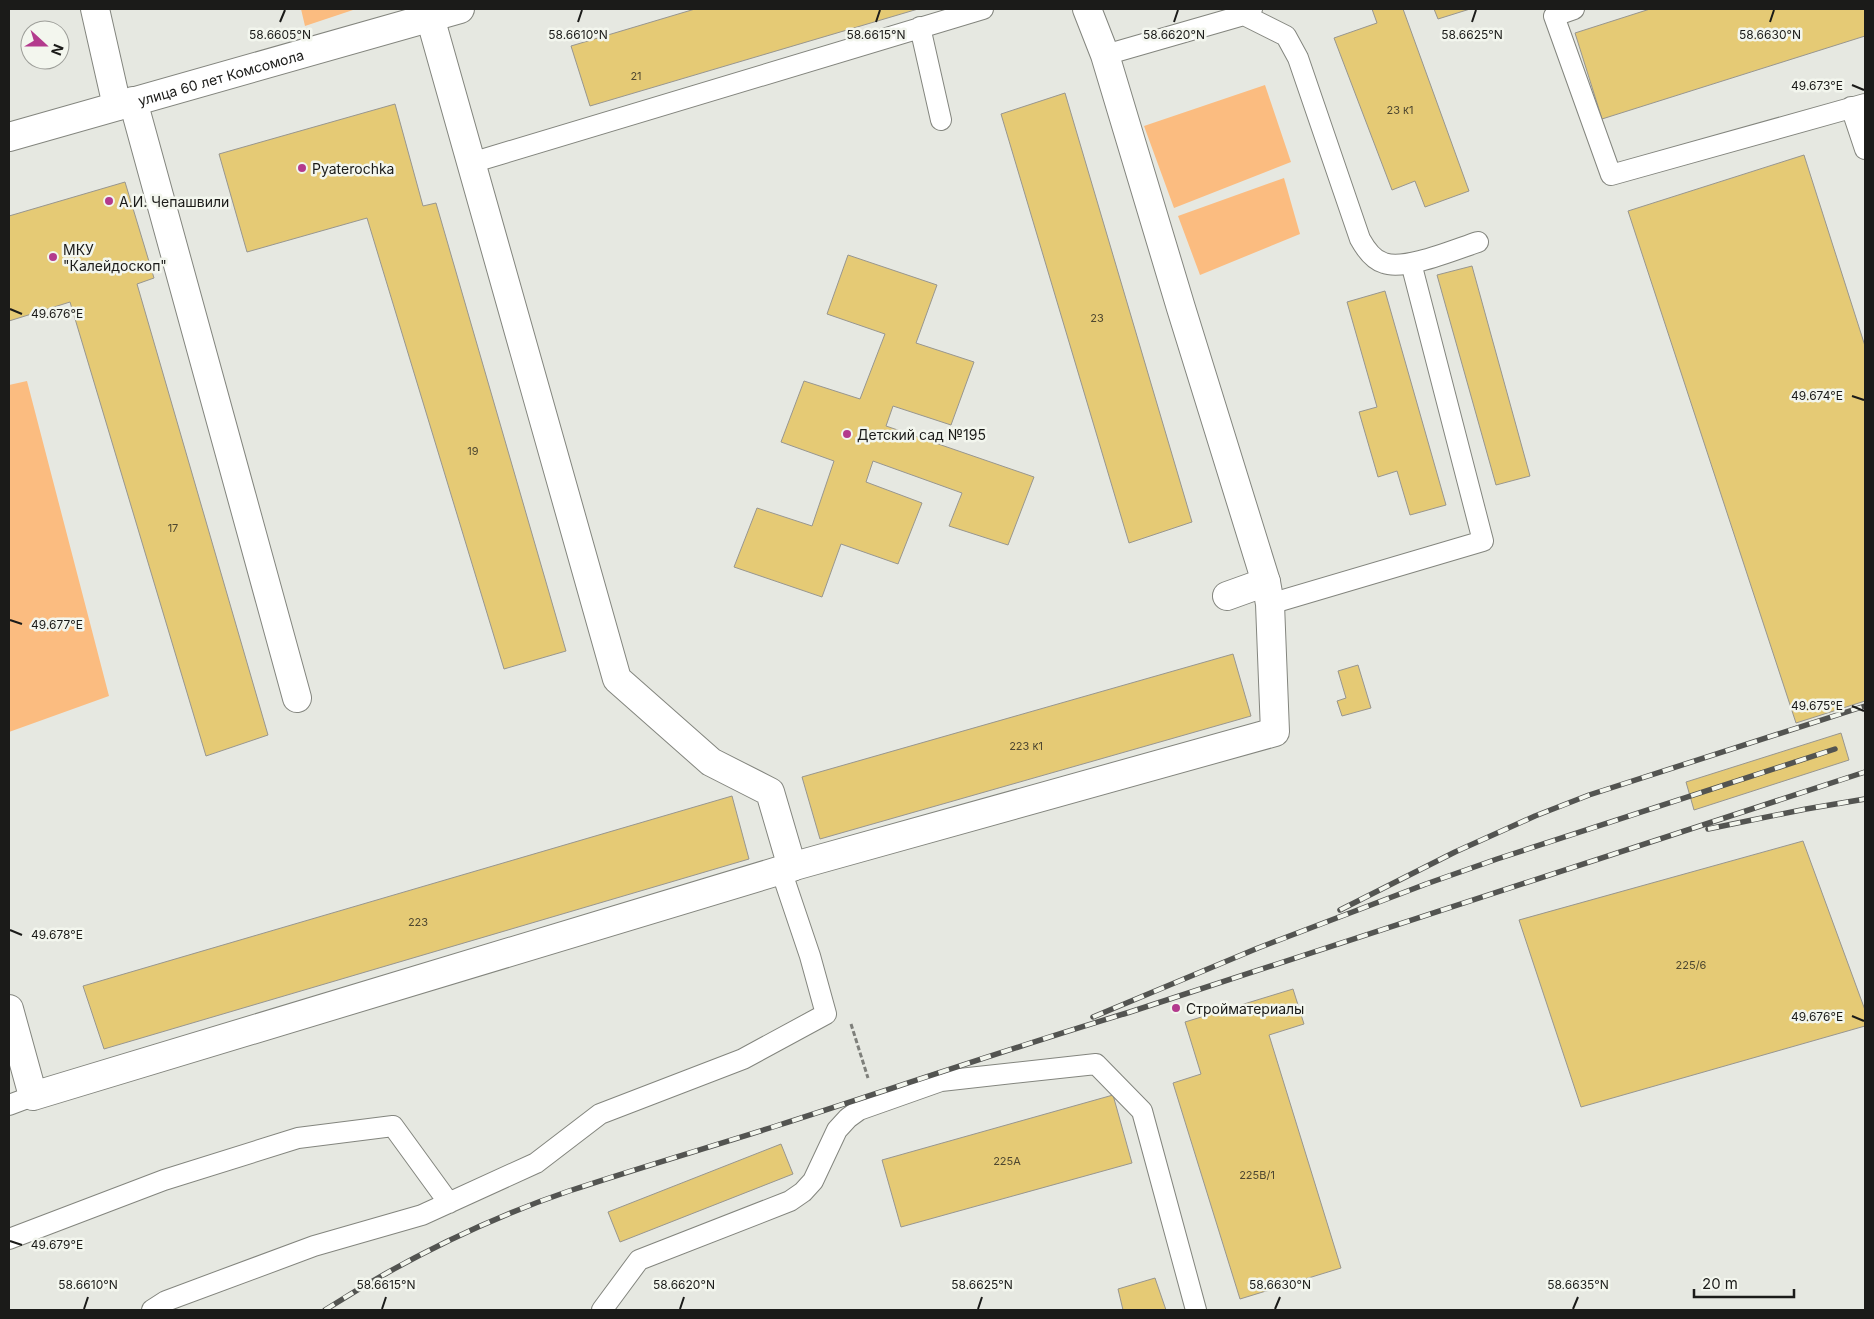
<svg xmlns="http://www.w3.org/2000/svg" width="1874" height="1319" viewBox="0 0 1874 1319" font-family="Inter,sans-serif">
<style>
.green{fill:#fbbc80}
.building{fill:#e5ca75;stroke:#98968f}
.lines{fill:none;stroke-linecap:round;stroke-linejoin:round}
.lane-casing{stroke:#83857e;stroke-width:22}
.street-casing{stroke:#83857e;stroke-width:30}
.path{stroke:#7e7f7a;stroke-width:3;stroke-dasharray:5 2.5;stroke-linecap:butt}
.lane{stroke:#fff;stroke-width:20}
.street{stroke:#fff;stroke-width:28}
.rail-casing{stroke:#535451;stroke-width:5.5}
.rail{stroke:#f3f6ee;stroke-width:4;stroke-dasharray:11;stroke-linecap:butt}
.ticks{fill:none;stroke:#1b1b19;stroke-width:2}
.poi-dot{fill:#b33a8d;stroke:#f3f6ee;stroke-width:2}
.labels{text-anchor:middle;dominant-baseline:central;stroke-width:5;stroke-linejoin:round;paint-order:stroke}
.number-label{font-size:11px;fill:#4e4730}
.street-label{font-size:14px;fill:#1b1b19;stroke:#f3f6ee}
.poi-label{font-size:14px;fill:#1b1b19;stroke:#f3f6ee;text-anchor:start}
.ticks-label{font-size:12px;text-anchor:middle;fill:#1b1b19;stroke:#f3f6ee;stroke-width:5;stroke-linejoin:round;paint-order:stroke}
</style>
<rect width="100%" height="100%" fill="#e6e8e1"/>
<!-- green -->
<path class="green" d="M301,9H356L305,26Z
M1265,85L1291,162L1174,208L1144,126Z
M1284,178L1300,234L1200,275L1178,216Z
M27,381L109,696L9,732V385Z"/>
<!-- building -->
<path class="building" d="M695,9H918L590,106L571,46Z
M1372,9H1403L1469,191L1425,207L1415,181L1392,190L1334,38L1377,23Z
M1434,9H1470L1438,19Z
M1650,9H1865V36L1602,119L1575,33Z
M1065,93L1192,522L1129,543L1001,114Z
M395,104L423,206L436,203L566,651L504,669L367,218L247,252L219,154Z
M1804,155L1865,346V701L1796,723L1628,211Z
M125,182L154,278L137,284L268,735L206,756L70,302L9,321V216Z
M848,255L937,285L916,343L974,362L951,425L893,406L886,426L1034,477L1008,545L949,526L962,493L873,461L866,482L922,503L898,564L841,544L822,597L734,567L757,508L812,526L834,461L781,442L804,381L860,399L885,334L827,314Z
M1472,266L1530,476L1496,485L1437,275Z
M1385,291L1446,505L1410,515L1397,471L1378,477L1359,412L1377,407L1347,302Z
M1233,654L1251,716L820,839L802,777Z
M1358,665L1371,708L1342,716L1337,701L1346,698L1338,671Z
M1841,733L1849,760L1694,810L1686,782Z
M732,796L749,859L104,1049L83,986Z
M1803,841L1865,1010V1026L1581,1107L1519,920Z
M1293,989L1304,1024L1269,1035L1341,1268L1240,1299L1173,1083L1201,1074L1185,1022Z
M1113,1095L1132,1163L901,1227L882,1160Z
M781,1144L793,1174L620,1242L608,1212Z
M1155,1278L1166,1310H1123L1118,1289Z"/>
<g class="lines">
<defs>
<path id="lane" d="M1574,9L1554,16L1611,175L1865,104
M1244,15L1286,36L1298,58L1360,239C1365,248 1373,260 1384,263C1405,271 1456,249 1478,242
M920,27L941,120
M1105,55L1244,15L1252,9
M1851,107L1865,149
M471,163L983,9
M1270,604L1483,541L1411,263
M9,1105L33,1096
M9,1239L164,1180L298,1138L393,1126L449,1203
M152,1310L166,1301L314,1246L422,1215L536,1163L600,1114L743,1059L826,1014L810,956L781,870
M602,1310L639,1260L790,1201L803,1192L813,1181L837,1130L848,1118L859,1110L941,1081L1096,1064L1142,1111L1196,1310"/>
<g id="street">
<path d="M95,9L117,106"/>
<path d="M430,17L617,679L711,762L770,792L792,867"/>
<path d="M133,101L297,698"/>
<path id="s1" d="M9,137L460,9"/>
<path d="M1227,596L1266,582"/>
<path d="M9,1009L33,1096L798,865L1275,732L1270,604L1266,582L1181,308L1105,55L1087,9"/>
</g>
</defs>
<!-- lane casing -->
<use href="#lane" class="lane-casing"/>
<!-- street casing -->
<use href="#street" class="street-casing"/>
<!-- path -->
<path class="path" d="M851,1024L868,1078"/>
<!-- lane -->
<use href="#lane" class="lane"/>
<!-- street -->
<use href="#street" class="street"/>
<defs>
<path id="rail" d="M1708,829L1806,809L1865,799
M1340,910L1455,852L1535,816L1589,795L1865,706
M1093,1017L1258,948L1426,884L1497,859L1835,749
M325,1310C400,1262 484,1220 569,1191C638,1168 707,1148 776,1126C894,1088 1011,1048 1130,1012L1865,772"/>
</defs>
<!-- rail casing -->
<use href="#rail" class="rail-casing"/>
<!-- rail -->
<use href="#rail" class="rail"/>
</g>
<!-- ticks -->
<path class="ticks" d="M280,22L285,10M578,22L582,10M876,22L880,10M1174,22L1178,10M1472,22L1476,10M1770,22L1774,10M1852,85L1864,90M10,309L22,314M1852,396L1864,400M10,620L22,624M1852,706L1864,711M10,930L22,935M1852,1016L1864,1021M10,1241L22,1245M84,1309L88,1297M382,1309L386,1297M680,1309L684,1297M978,1309L982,1297M1275,1309L1280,1297M1573,1309L1578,1297"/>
<!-- markers -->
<g class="poi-dot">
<circle cx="302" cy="168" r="5"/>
<circle cx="109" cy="201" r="5"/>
<circle cx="53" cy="257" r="5"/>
<circle cx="847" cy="434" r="5"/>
<circle cx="1176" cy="1008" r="5"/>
</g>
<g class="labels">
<!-- number labels -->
<g class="number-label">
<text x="636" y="76">21</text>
<text x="1400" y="110">23 к1</text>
<text x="1097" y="318">23</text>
<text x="473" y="451">19</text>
<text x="173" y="528">17</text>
<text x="1026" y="746">223 к1</text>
<text x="418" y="922">223</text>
<text x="1691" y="965">225/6</text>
<text x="1007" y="1161">225А</text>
<text x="1257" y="1175">225В/1</text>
</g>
<!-- street labels -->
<g class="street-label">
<text stroke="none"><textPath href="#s1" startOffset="220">улица 60 лет Комсомола</textPath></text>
</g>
<!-- poi labels -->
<g class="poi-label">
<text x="312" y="168">Pyaterochka</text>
<text x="119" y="201">А.И. Чепашвили</text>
<text x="63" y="249">МКУ<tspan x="63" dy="16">"Калейдоскоп"</tspan></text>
<text x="857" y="434">Детский сад №195</text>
<text x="1186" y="1008">Стройматериалы</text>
</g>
</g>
<g class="ticks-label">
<text x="578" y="39">58.6610°N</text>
<text x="876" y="39">58.6615°N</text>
<text x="1174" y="39">58.6620°N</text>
<text x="1472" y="39">58.6625°N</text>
<text x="1770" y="39">58.6630°N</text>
<text x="280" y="39">58.6605°N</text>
<text x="1817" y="90">49.673°E</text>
<text x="57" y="318">49.676°E</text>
<text x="1817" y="400">49.674°E</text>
<text x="57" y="629">49.677°E</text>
<text x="1817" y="710">49.675°E</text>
<text x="57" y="939">49.678°E</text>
<text x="1817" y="1021">49.676°E</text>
<text x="57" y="1249">49.679°E</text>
<text x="88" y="1289">58.6610°N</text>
<text x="386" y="1289">58.6615°N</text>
<text x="684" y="1289">58.6620°N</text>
<text x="982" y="1289">58.6625°N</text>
<text x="1280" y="1289">58.6630°N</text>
<text x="1578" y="1289">58.6635°N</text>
</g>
<!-- border -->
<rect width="1874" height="1319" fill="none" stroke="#1b1b19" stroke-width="20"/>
<!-- north arrow -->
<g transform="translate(45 45) rotate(111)"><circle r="24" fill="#f3f6ee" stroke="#9d9e99"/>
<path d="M0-4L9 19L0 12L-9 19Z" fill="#b33a8d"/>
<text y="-8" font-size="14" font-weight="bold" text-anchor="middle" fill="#1b1b19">N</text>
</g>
<!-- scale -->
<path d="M1694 1289v8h100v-8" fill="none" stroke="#1b1b19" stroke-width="2.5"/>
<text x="1702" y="1289" font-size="15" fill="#1b1b19" stroke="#f3f6ee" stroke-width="4" paint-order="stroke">20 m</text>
</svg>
